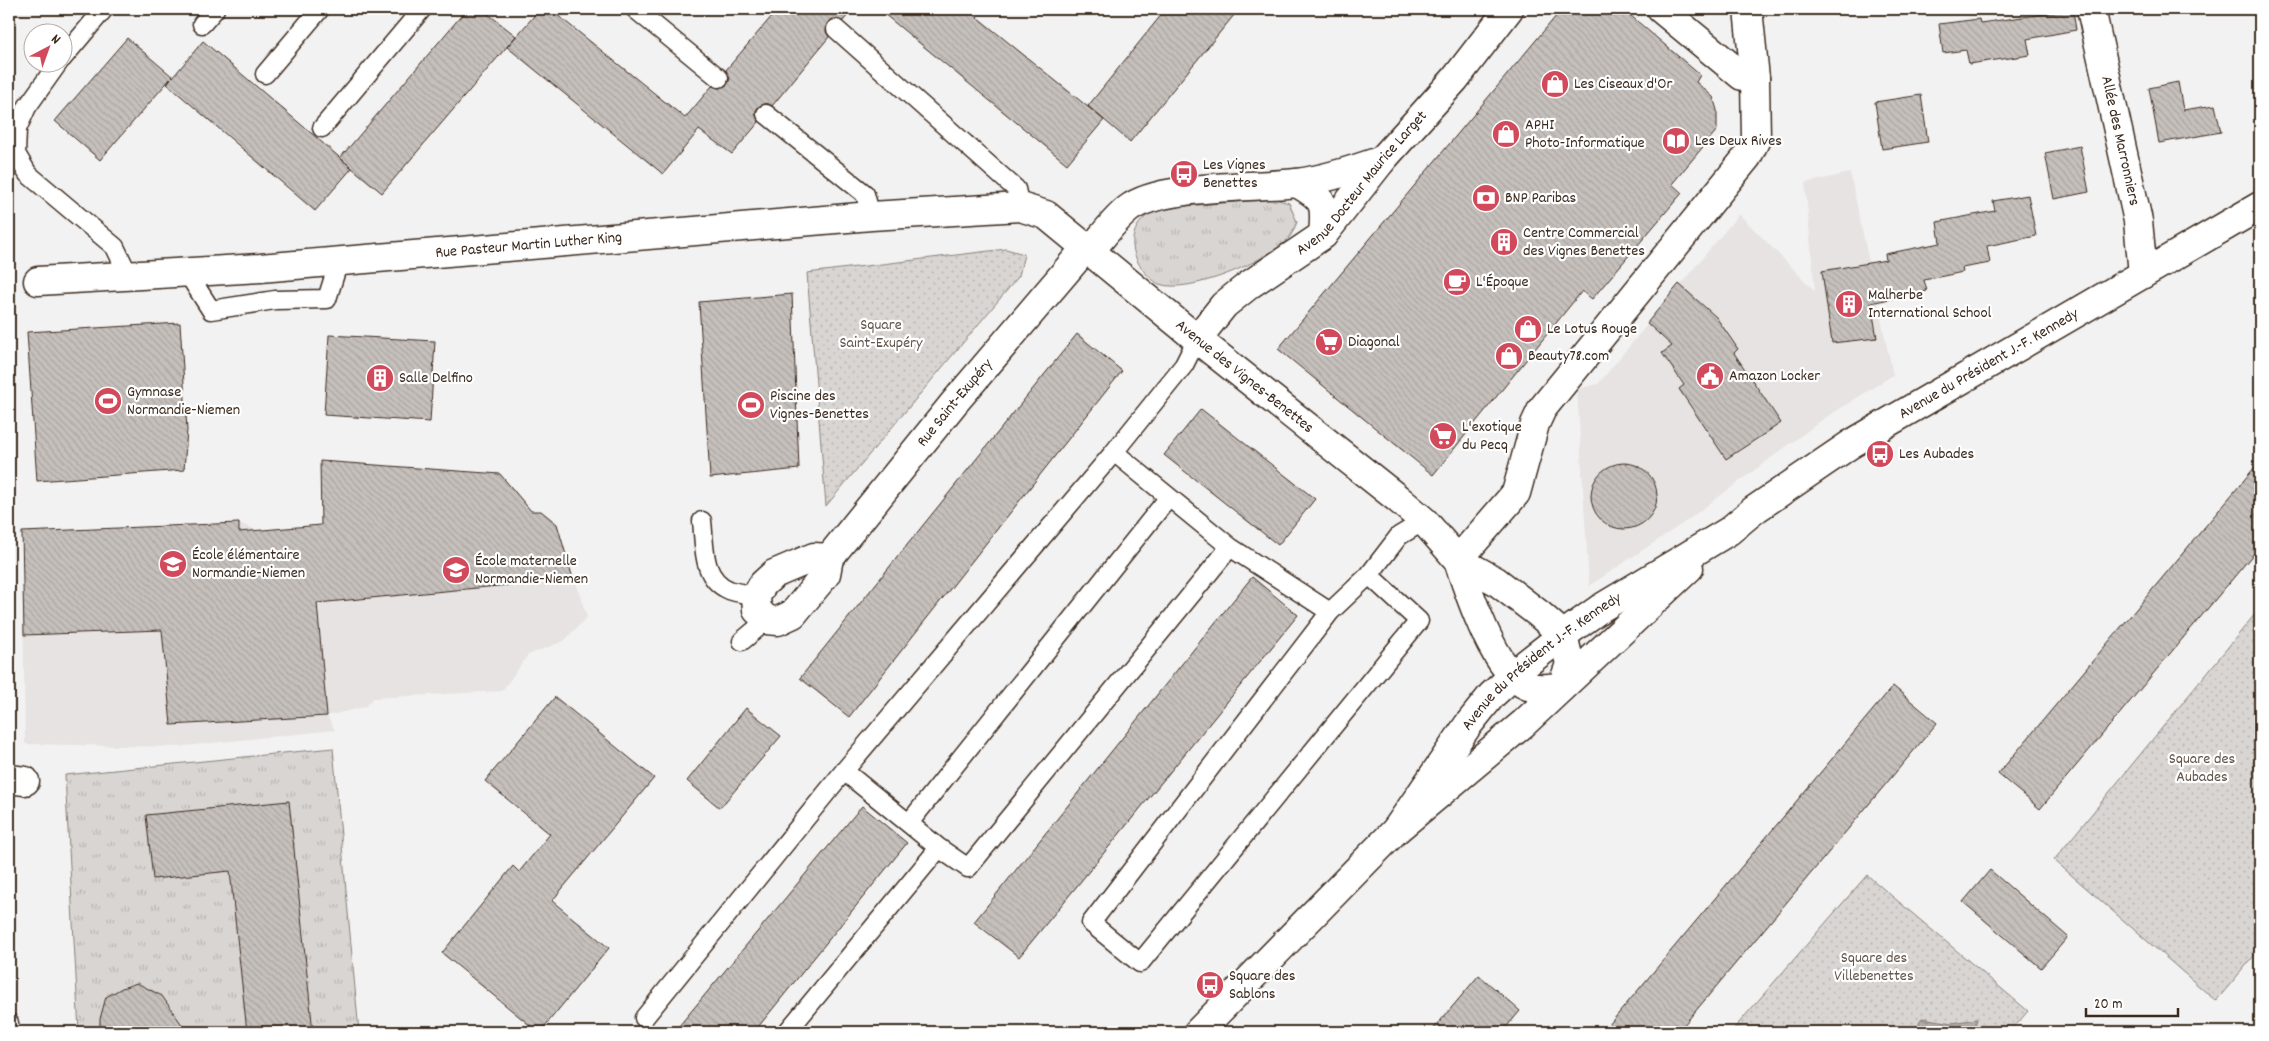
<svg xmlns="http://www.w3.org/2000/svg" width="2269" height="1041" viewBox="0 0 2269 1041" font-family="Dekko,sans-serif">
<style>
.built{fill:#e6e3e2}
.grass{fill:url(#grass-tufts);stroke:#8a8078}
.park{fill:url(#park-dots);stroke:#8a8078}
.water{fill:url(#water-ripples);stroke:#827770}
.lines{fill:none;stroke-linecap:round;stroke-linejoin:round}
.shore{stroke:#6b5e55;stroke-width:1}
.building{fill:url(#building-back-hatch);stroke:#3b2a1e}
.lane-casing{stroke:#3b2a1e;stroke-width:21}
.street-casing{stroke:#3b2a1e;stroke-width:31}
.secondary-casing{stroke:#3b2a1e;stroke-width:31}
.lane{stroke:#fff;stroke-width:18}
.street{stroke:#fff;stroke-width:28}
.secondary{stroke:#fff;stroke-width:28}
.labels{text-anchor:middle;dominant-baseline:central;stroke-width:4.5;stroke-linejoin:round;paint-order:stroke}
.poi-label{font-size:16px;fill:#3b2a1e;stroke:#fff;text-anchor:start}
.street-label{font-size:16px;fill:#3b2a1e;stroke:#fff}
.park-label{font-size:16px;fill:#62554b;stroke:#fff}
</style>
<defs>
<pattern id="grass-tufts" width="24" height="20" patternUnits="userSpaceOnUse" patternTransform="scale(1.25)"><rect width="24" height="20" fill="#d8d5d2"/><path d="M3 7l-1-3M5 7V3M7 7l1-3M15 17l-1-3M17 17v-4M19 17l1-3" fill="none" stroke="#bab7b4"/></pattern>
<pattern id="park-dots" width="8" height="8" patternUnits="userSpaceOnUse" patternTransform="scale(1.25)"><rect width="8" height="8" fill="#d8d5d2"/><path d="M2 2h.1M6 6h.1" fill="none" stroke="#bab7b4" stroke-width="1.8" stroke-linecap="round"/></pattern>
<pattern id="water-ripples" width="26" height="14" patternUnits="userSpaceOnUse" patternTransform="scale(1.25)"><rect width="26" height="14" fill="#b2aba7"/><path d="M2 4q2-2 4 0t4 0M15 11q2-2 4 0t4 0" fill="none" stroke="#928b87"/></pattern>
<pattern id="building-back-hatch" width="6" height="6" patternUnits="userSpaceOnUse" patternTransform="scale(1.25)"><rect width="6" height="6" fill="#c6c0bd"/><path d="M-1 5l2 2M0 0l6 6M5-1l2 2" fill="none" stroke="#aba5a2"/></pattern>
</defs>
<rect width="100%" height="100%" fill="#f3f2f2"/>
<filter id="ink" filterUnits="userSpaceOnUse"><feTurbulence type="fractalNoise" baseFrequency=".02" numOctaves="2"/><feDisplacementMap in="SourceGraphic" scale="10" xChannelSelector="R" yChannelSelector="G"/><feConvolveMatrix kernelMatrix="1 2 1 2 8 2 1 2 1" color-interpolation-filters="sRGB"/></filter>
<g filter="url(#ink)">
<!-- built -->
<path class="built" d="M1850,173L1893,375L1822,420L1685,522L1589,586L1577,389L1598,384L1739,214L1815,291L1805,183Z
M320,461L500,474L531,511H541L557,524L587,617L564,641L528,655L502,691L373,698L365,707L327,716L335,730L175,747L25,744L22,532L239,523L257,530L320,525Z"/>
<!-- grass -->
<path class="grass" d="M1275,199L1289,203L1297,222C1295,227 1292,235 1288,239C1267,261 1189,295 1159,284C1153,281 1146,274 1142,269C1125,244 1132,220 1160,208Z
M333,748L359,1032H79L65,775Z"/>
<!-- park -->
<path class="park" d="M1006,249L1024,254L1019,276L826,506L807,273Z
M2260,608V949L2216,1001L2054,860Z
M1867,875L2028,1011L2010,1032H1731Z"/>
<!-- water -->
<path class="water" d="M1922,1018L1952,1023L1977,1019L1974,1029L1970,1032H1921L1919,1022Z"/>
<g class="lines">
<!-- shore -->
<path class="shore" d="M1926,1032V1026L1928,1025L1952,1028L1965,1026L1967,1032"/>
</g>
<!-- building -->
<path class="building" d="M467,9H482L516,36L382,193L340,158Z
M540,9H550L685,118L712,86L718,88L727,85L730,79L726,70L778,9H853L843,21L833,19L828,22L826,32L829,37L772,106L767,103L758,107L755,113L759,122L732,154L699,130L663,174L507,47Z
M878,9H967L1104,120L1067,164Z
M1166,9H1239L1130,142L1088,106Z
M1562,9H1623L1700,75L1696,82L1713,97L1717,110V130L1672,184L1682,193L1592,299L1582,291L1433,475L1278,349Z
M2073,10L2076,30L2027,39L2030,55L1969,64L1966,50L1943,53L1939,24L1979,19L1980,23Z
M127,38L173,77L203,41L352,168L315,211L167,84L171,78L100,160L55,121Z
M2178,82L2183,110L2215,105L2221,132L2159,143L2149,88Z
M1921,95L1928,142L1882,149L1875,102Z
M2080,146L2089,192L2054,199L2045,153Z
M2028,195L2036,236L1987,246L1990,263L1962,268L1963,272L1924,280L1927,291L1871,303L1877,338L1832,343L1822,271L1886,260L1885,254L1940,243L1937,222L1995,211L1993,201Z
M1679,284L1716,317L1738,349L1734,353L1781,423L1726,459L1679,389L1684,385L1662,353L1672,346L1647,323Z
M792,294L799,469L710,478L699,302Z
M180,323L187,430L184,470L37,481L27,332Z
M1077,334L1122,371L849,717L800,678Z
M329,335L435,341L430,422L324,415Z
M1201,409L1315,499L1278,545L1164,455Z
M320,461L500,474L531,511H541L557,524L573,579L317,603L327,716L171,725L162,630L24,635L22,532L239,523V532L321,525Z
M2260,461V546L2040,809L1998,774Z
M1591 496a33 33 0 1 1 66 0a33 33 0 1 1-66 0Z
M1252,577L1298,615L1019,957L974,922Z
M1893,686L1937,723L1678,1032H1603Z
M555,697L654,778L552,901L609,948L540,1032H538L442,953L513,866L519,872L550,834L485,781Z
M746,708L781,736L720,808L687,781Z
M289,801L313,1032H247L230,871L153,879L146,815Z
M862,806L907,843L754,1032H674Z
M1990,870L2068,937L2041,968L1963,902Z
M1479,975L1520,1011L1502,1032H1431Z
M137,983L162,996L187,1032H100V1019L106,997L122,988Z"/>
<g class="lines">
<defs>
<path id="lane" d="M635,9L719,78
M202,24L215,9
M836,29L1016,189L1020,207
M62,59L104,9
M59,62L27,107L17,129L16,154L28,174L115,247L128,274
M265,74L320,9
M766,114L865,194L871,216
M322,128L422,9
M186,271L211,310L275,300L327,299L339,261
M702,521C705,546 701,578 729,590C737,593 748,594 756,596
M1230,547L1330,612
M1369,575L1419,621L1140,963L1091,923L1330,612L1369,575L1399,536L1424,521
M742,641L767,620
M844,771L939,848L968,868L1230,547L1114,452
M909,823L1169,497
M644,1018L844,771L1114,452L1184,365L1197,339
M9,1023L10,1032
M787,1032L939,848"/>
<g id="street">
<path d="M1661,9L1742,76L1755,78"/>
<path id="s1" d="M2091,9L2138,221L2143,274"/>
<path d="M1297,183C1325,199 1326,203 1323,235"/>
<path d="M1089,252C1101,239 1113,221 1128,209C1159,184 1255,188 1297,183C1326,179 1354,170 1382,160"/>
<path id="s2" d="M38,281L260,268L871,216L1020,207L1046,215L1197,339L1397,498L1424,521L1458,560L1496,581L1539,614L1563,635L1570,664L1562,686C1551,688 1540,690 1528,686C1495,674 1468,591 1458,560"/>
<path id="s3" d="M1197,339L1224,305L1249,285L1323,235L1382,160L1455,79L1509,9"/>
<path id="s4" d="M829,558L814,557L774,574L763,584L756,596L757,610L767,620L778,621L793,614L826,574L829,558L954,403L1085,249"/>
<path d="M1458,560L1516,493L1535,424L1542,409L1747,157L1756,139L1755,78L1748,9"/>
<path d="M9,779L25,781"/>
</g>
<g id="secondary">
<path id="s5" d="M1396,830L1468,725L1492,695L1527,663L1563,635L1601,608L1729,531L1754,510L1851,444L2260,206"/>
<path d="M1198,1032L1396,830L1524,723L1689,568"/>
</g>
</defs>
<!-- lane casing -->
<use href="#lane" class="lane-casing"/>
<!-- street casing -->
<use href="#street" class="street-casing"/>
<!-- secondary casing -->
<use href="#secondary" class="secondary-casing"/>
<!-- lane -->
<use href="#lane" class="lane"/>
<!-- street -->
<use href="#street" class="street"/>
<!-- secondary -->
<use href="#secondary" class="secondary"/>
</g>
</g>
<!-- icons -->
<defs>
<symbol id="shop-disc" viewBox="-11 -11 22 22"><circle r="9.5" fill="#d1495b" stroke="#fff"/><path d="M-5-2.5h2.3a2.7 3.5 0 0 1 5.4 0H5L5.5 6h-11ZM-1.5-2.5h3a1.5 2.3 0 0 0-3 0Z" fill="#fff"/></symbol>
<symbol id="library-disc" viewBox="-11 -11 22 22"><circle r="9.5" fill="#d1495b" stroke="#fff"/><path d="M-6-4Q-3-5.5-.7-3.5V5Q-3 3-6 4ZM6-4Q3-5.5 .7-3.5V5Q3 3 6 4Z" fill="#fff"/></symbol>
<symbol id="bus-disc" viewBox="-11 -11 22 22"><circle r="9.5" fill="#d1495b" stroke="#fff"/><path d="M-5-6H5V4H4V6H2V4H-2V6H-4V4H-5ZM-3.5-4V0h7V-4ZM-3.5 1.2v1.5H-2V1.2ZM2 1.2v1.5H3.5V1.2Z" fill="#fff"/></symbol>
<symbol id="bank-disc" viewBox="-11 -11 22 22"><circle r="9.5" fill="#d1495b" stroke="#fff"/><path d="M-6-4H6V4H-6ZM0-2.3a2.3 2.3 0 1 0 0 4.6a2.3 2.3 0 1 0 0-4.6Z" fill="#fff"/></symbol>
<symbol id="building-disc" viewBox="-11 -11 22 22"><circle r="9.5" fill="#d1495b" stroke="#fff"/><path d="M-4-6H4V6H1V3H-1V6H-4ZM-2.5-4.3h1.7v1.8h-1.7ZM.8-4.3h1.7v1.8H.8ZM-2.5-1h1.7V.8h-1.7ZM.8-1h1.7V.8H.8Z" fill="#fff"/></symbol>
<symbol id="cafe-disc" viewBox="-11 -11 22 22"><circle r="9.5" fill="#d1495b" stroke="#fff"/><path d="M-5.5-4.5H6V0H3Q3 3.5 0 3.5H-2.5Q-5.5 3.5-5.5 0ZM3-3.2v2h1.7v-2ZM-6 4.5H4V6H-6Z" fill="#fff"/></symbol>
<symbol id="supermarket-disc" viewBox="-11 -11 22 22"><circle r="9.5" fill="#d1495b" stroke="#fff"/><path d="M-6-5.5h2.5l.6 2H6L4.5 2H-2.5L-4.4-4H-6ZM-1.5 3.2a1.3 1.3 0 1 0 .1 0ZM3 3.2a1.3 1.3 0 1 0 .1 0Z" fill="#fff"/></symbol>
<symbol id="civic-disc" viewBox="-11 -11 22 22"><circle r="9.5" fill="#d1495b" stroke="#fff"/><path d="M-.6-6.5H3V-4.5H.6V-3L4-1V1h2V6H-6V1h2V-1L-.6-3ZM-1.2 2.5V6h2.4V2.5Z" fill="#fff"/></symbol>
<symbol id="stadium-disc" viewBox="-11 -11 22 22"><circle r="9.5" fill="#d1495b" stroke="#fff"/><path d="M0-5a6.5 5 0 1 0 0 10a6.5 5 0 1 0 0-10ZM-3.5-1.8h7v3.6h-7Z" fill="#fff"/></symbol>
<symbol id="school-disc" viewBox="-11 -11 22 22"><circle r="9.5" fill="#d1495b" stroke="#fff"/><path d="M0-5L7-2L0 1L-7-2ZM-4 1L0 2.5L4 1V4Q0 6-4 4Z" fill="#fff"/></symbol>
</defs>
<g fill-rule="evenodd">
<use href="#shop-disc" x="1539" y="68" width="32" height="32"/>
<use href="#shop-disc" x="1490" y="118" width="32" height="32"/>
<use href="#library-disc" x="1660" y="125" width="32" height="32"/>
<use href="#bus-disc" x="1168" y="158" width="32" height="32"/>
<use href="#bank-disc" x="1470" y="182" width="32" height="32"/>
<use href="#building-disc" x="1488" y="226" width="32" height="32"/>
<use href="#cafe-disc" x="1441" y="266" width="32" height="32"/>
<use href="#building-disc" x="1833" y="288" width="32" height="32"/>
<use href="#shop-disc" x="1512" y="313" width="32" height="32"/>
<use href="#supermarket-disc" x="1313" y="326" width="32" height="32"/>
<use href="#shop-disc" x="1493" y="340" width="32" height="32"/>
<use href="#civic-disc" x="1694" y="360" width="32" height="32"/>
<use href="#building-disc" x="364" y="362" width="32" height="32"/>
<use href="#stadium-disc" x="92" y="385" width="32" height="32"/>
<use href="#stadium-disc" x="735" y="389" width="32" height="32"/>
<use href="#supermarket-disc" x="1427" y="420" width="32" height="32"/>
<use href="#bus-disc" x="1864" y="438" width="32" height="32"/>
<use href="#school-disc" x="157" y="548" width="32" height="32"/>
<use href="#school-disc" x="440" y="554" width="32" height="32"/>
<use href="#bus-disc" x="1194" y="969" width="32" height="32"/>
</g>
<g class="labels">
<!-- poi labels -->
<g class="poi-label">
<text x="1574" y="84">Les Ciseaux d'Or</text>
<text x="1525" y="125">APHI<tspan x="1525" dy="18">Photo-Informatique</tspan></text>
<text x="1695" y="141">Les Deux Rives</text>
<text x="1203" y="165">Les Vignes<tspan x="1203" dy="18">Benettes</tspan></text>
<text x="1505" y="198">BNP Paribas</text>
<text x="1523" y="233">Centre Commercial<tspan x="1523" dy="18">des Vignes Benettes</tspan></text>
<text x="1476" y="282">L'Époque</text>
<text x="1868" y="295">Malherbe<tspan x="1868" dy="18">International School</tspan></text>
<text x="1547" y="329">Le Lotus Rouge</text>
<text x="1348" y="342">Diagonal</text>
<text x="1528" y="356">Beauty78.com</text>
<text x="1729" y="376">Amazon Locker</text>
<text x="399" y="378">Salle Delfino</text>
<text x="127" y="392">Gymnase<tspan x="127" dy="18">Normandie-Niemen</tspan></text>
<text x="770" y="396">Piscine des<tspan x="770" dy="18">Vignes-Benettes</tspan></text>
<text x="1462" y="427">L'exotique<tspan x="1462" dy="18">du Pecq</tspan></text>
<text x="1899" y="454">Les Aubades</text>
<text x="192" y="555">École élémentaire<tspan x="192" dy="18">Normandie-Niemen</tspan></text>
<text x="475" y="561">École maternelle<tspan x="475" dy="18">Normandie-Niemen</tspan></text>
<text x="1229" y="976">Square des<tspan x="1229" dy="18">Sablons</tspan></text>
</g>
<!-- street labels -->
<g class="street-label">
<text stroke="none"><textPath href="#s1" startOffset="135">Allée des Marronniers</textPath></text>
<text stroke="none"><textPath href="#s3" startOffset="229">Avenue Docteur Maurice Larget</textPath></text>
<text stroke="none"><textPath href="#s2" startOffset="492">Rue Pasteur Martin Luther King</textPath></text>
<text stroke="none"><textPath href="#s5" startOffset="764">Avenue du Président J.-F. Kennedy</textPath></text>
<text stroke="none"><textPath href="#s2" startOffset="1268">Avenue des Vignes-Benettes</textPath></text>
<text stroke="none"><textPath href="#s4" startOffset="411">Rue Saint-Exupéry</textPath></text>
<text stroke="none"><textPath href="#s5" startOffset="225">Avenue du Président J.-F. Kennedy</textPath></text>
</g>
<!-- park labels -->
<g class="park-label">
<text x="881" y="325">Square<tspan x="881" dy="18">Saint-Exupéry</tspan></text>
<text x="2202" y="759">Square des<tspan x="2202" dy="18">Aubades</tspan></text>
<text x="1874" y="958">Square des<tspan x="1874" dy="18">Villebenettes</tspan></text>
</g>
</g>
<!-- margin -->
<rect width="2269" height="1041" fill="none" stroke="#fff" stroke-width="30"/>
<rect x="15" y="15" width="2239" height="1011" fill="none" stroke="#3b2a1e" stroke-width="2" filter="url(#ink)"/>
<!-- north arrow -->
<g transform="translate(48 48) rotate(41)"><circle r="24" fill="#ffffff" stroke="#b1aaa5"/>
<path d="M0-4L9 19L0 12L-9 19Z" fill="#d1495b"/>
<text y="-8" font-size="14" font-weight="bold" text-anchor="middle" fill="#3b2a1e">N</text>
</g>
<!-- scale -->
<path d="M2086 1008v8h92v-8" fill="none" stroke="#3b2a1e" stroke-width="2.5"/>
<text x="2094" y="1008" font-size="15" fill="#3b2a1e" stroke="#ffffff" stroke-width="4" paint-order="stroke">20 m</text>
</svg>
